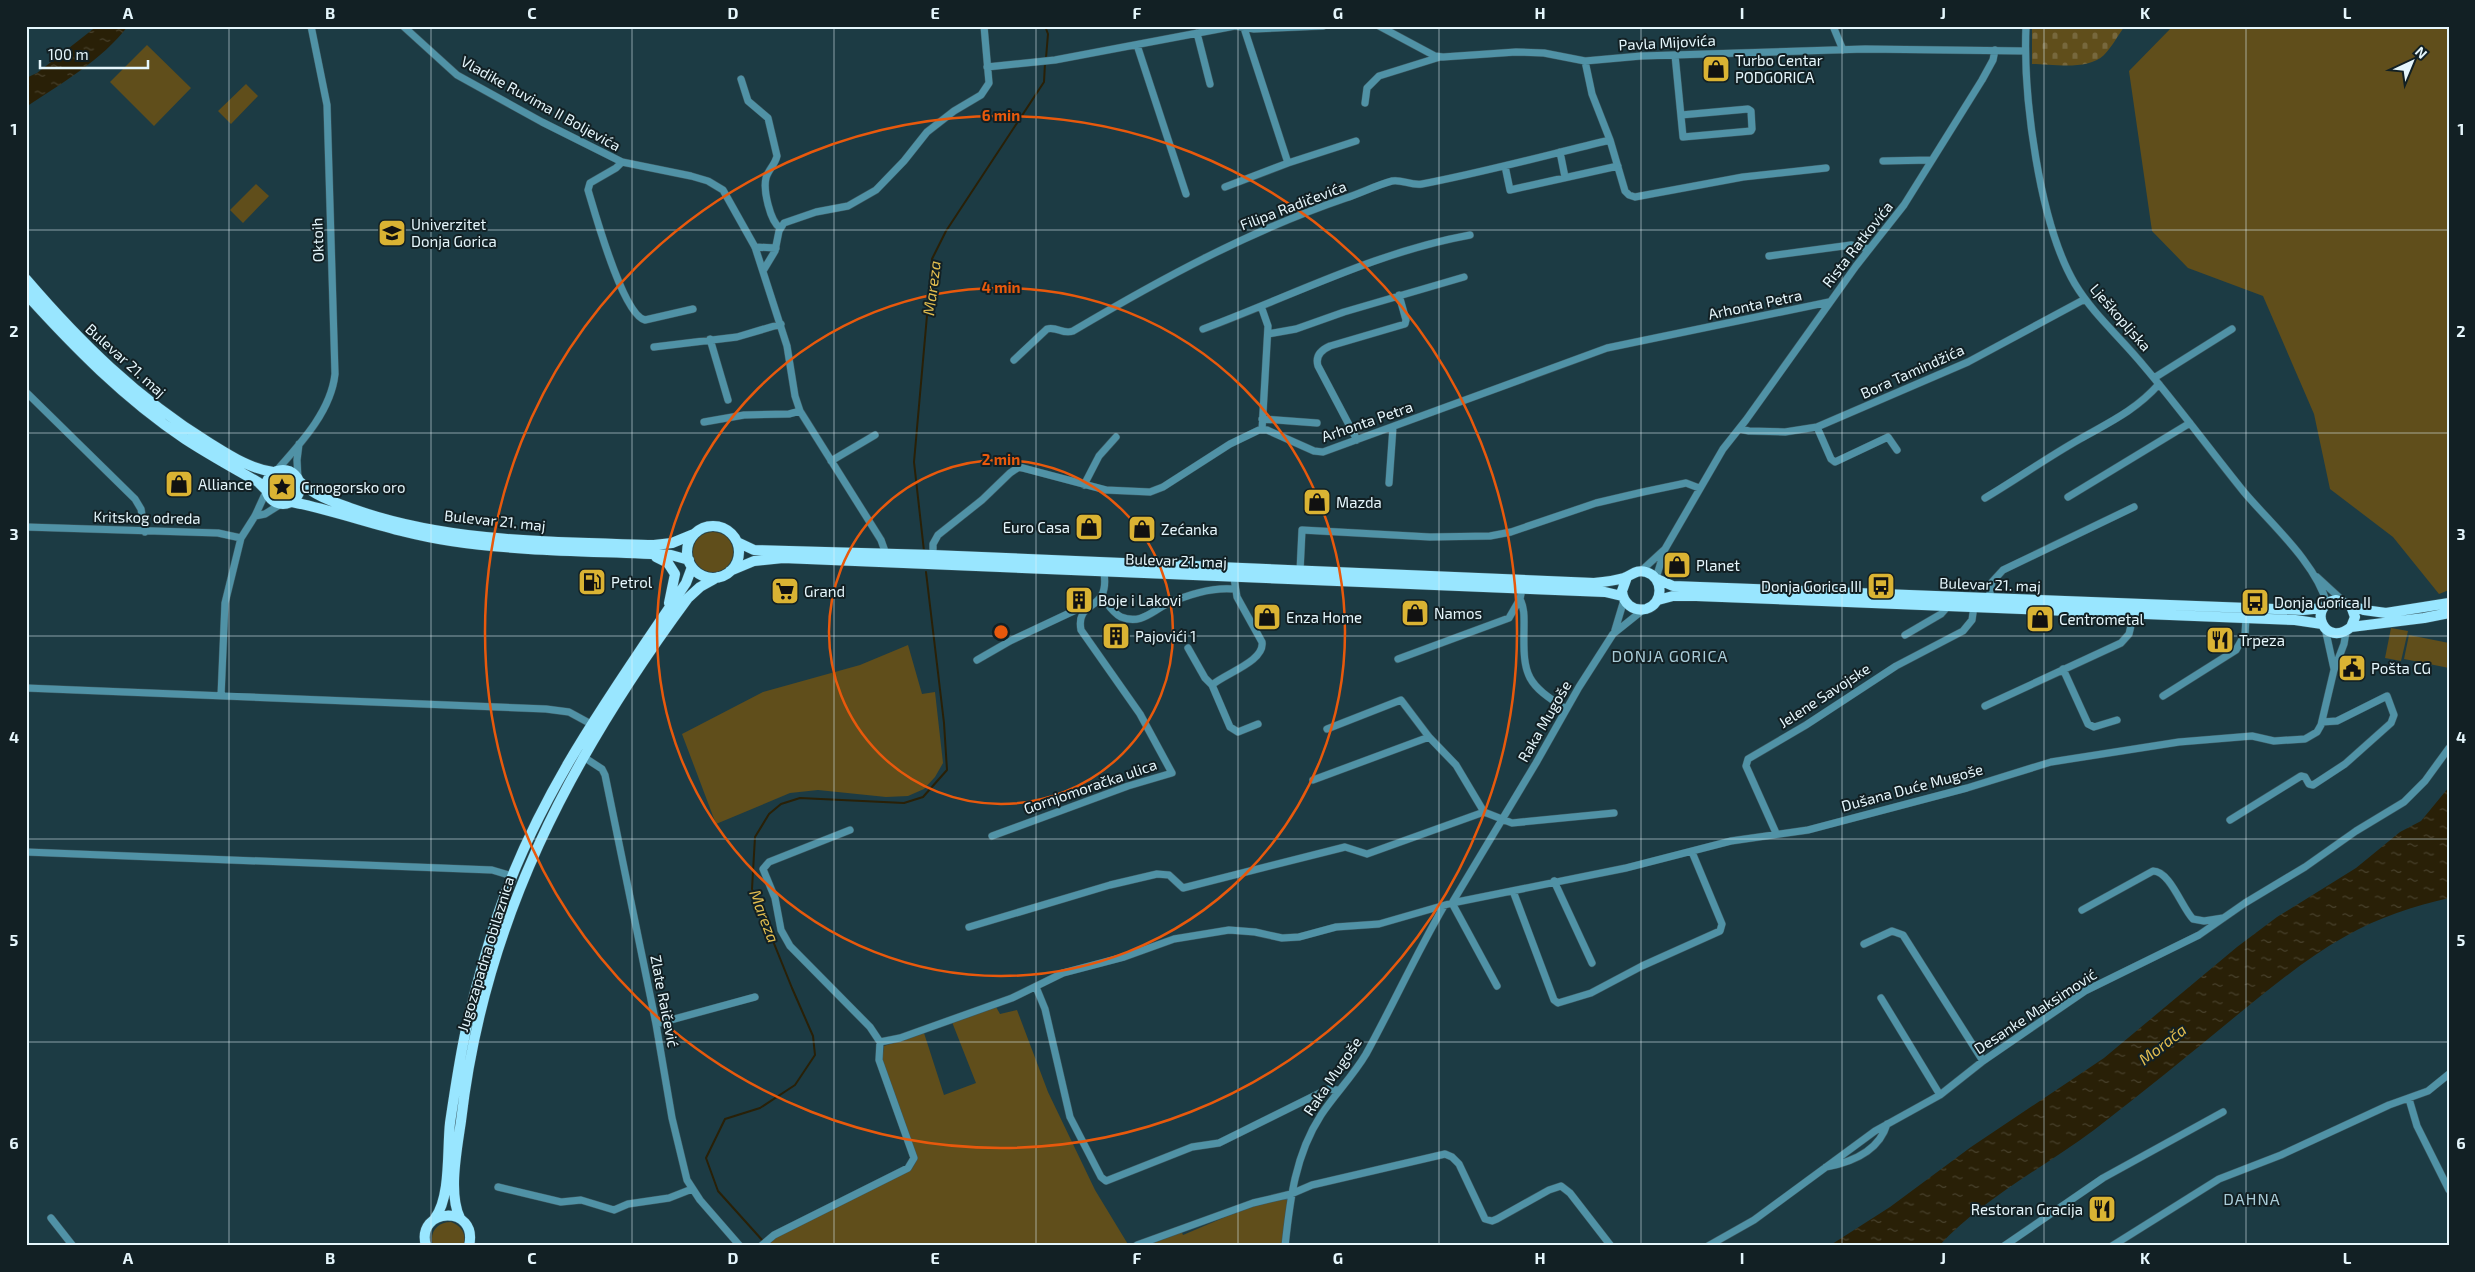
<svg xmlns="http://www.w3.org/2000/svg" width="2475" height="1272" viewBox="0 0 2475 1272" font-family="'Exo 2',sans-serif">
<style>
.grass{fill:#604e1b}
.cemetery{fill:url(#cemetery-stones)}
.water{fill:url(#water-ripples)}
.lines{fill:none;stroke-linecap:round;stroke-linejoin:round}
.stream{stroke:#292007;stroke-width:2}
.street-casing{stroke:#3c5961;stroke-width:8}
.primary-casing{stroke:#3c5961;stroke-width:11}
.street{stroke:#5092a6;stroke-width:7}
.primary{stroke:#99e6ff;stroke-width:10}
.grid{fill:none;stroke:#e5f6fc;stroke-width:1;stroke-opacity:0.55}
.ring{fill:none;stroke:#e8590c;stroke-width:2.5}
.labels{text-anchor:middle;dominant-baseline:central;stroke-width:4;stroke-linejoin:round;paint-order:stroke}
.street-label{font-size:15px;fill:#e5f6fc;stroke:#122024}
.poi-label{font-size:15px;fill:#e5f6fc;stroke:#122024;text-anchor:start}
.water-label{font-size:16px;font-style:italic;fill:#e2bd4f;stroke:#122024}
.neighbourhood-label{font-size:16px;letter-spacing:1px;fill:#a9cbd7;stroke:#122024}
.centre{fill:#e8590c;stroke:#122024;stroke-width:2.5}
.ring-label{font-size:15px;text-anchor:middle;font-weight:bold;fill:#e8590c;stroke:#122024;stroke-width:4;stroke-linejoin:round;paint-order:stroke}
.neatline{fill:none;stroke:#e5f6fc;stroke-width:2}
.grid-label{font-size:16px;text-anchor:middle;font-weight:bold;fill:#e5f6fc}
</style>
<defs>
<pattern id="cemetery-stones" width="16" height="16" patternUnits="userSpaceOnUse" patternTransform="scale(1.25)"><rect width="16" height="16" fill="#604e1b"/><path d="M2 7V4a2 2 0 0 1 4 0v3zM10 15v-3a2 2 0 0 1 4 0v3z" fill="#77683d"/></pattern>
<pattern id="water-ripples" width="26" height="14" patternUnits="userSpaceOnUse" patternTransform="scale(1.25)"><rect width="26" height="14" fill="#292007"/><path d="M2 4q2-2 4 0t4 0M15 11q2-2 4 0t4 0" fill="none" stroke="#48412c"/></pattern>
</defs>
<rect width="100%" height="100%" fill="#1c3b44"/>
<!-- grass -->
<path class="grass" d="M2173,26H2449V590L2439,594L2393,537L2330,489L2314,414L2263,296L2188,268L2152,231L2129,71Z
M147,45L191,88L154,126L110,82Z
M246,84L258,96L231,124L218,111Z
M256,184L269,196L243,223L230,210Z
M693 552a20 20 0 1 1 40 0a20 20 0 1 1-40 0Z
M2391,628L2408,631L2401,661L2385,658Z
M2409,635L2449,643V668L2404,659Z
M908,645L922,694L935,692L943,763L935,777L924,789L908,796L886,797L818,790L790,793L716,824L682,734L763,692L860,665Z
M996,1007L1000,1014L1017,1010L1048,1092L1095,1190L1129,1246H773L768,1241L911,1170L916,1162L882,1059L884,1046L924,1033L944,1095L976,1083L952,1022Z
M1286,1196L1289,1199L1286,1246H1134L1180,1228L1183,1235L1251,1206Z
M451,1222C462,1226 467,1234 463,1246H433C429,1232 437,1222 451,1222Z"/>
<!-- cemetery -->
<path class="cemetery" d="M2032,26H2125C2118,35 2112,47 2104,55C2087,71 2053,64 2032,64Z"/>
<!-- water -->
<path class="water" d="M97,26H128C102,60 62,83 26,107V78L37,73Z
M2449,787V898C2414,906 2377,918 2346,936C2306,958 2271,988 2236,1016C2189,1055 2142,1093 2094,1130C2044,1167 1981,1200 1939,1246H1829L1890,1207L1971,1147L2104,1058L2237,947L2277,917L2356,868L2400,832L2421,821Z"/>
<g class="lines">
<!-- stream -->
<path class="stream" d="M1045,26L1048,34L1046,58
M924,551L914,462L932,259L946,231L1044,82L1045,63
M763,1241L718,1191L706,1158L725,1119L760,1108L795,1085L815,1055L813,1036L792,988L752,889L755,837L769,814L781,804L800,798L904,803L923,797L947,770L944,723L926,572"/>
<defs>
<path id="street" d="M403,26L457,75L542,122L622,162L691,176L708,181L723,190L755,247L787,346L795,396L800,411L881,540L886,554
M1379,26L1435,56L1443,57L1516,52L1544,53L1585,61L1641,56L1865,49L2025,51
M1833,26L1843,50
M2026,26C2023,96 2039,223 2075,284C2093,314 2121,338 2143,365C2178,406 2210,450 2244,492C2271,524 2316,563 2327,604
M1244,28L1288,163
M1197,33L1210,84
M1137,45L1186,194
M1675,55L1683,137L1751,131L1752,129L1751,111L1748,109L1681,115
M1585,61L1592,94L1610,140L1625,191L1629,195L1635,197L1743,177L1826,168
M987,67L1055,60L1235,26L1254,29L1323,26
M741,79L748,101L768,118L777,156C775,165 768,170 766,178C763,190 770,221 780,228
M1365,103L1367,88L1379,76L1440,57
M1560,152L1565,177
M1883,161L1931,160
M622,162L616,168L590,183L588,190C595,213 623,315 645,320L693,309
M1505,166L1510,190L1618,166
M1225,187L1288,163L1356,141
M755,247L776,248
M1769,256L1851,245L1869,249
M763,271L775,251L779,231L784,223L816,212L848,206L876,190L904,161L927,132L954,111L981,95L989,83L984,26
M1261,306L1268,326L1262,430
M1203,329C1292,296 1376,252 1470,235
M1268,334L1296,329L1344,312L1464,277
M710,339L728,400
M654,347L737,337L781,324
M1014,360L1047,329C1057,326 1063,335 1073,331C1161,279 1249,231 1346,198C1361,193 1377,185 1392,181C1402,179 1411,186 1422,184C1485,172 1547,155 1610,140
M2154,378L2232,329
M26,392L135,499L141,509L145,532
M1262,419L1317,423
M704,422L744,415L789,414L800,411
M1817,427L1831,459L1835,462L1888,437L1897,450
M1740,429L1749,431L1785,432L1817,427L1968,362L2085,299
M1357,440L1318,366C1315,356 1321,350 1330,346L1405,324L1406,320L1399,295
M831,461L875,435
M277,470C301,443 331,411 335,374L327,105L311,26
M298,479L297,460L299,444
M1389,483L1393,427
M1084,485L1099,456L1116,437
M2068,497L2190,423
M1985,498C2017,479 2048,457 2080,439C2110,422 2136,410 2159,384
M255,516L265,514L281,504
M26,527L218,533L241,538L255,516L266,492
M933,555V544L938,535L982,500L1010,473L1019,467L1106,490L1150,492L1163,487L1230,444L1259,430H1267L1314,451L1323,452L1607,348L1829,302
M1300,571L1302,530L1430,537L1490,536L1511,532L1596,503L1643,492L1686,483L1699,488
M1641,571L1665,549
M2317,577L2342,600
M1234,578L1237,597L1262,642C1265,661 1226,673 1212,685L1230,727L1238,732L1258,724
M1656,578L1665,549L1723,449L1746,420L1856,266L1904,205L1982,80L1993,60L1995,50
M1102,597C1107,603 1113,613 1121,617C1141,625 1152,611 1167,604C1187,595 1212,587 1234,589
M1989,598L1992,582L2003,570L2134,507
M1520,599C1525,609 1524,619 1524,630C1523,677 1527,684 1566,709
M2325,628L2334,669
M1615,630L1624,600
M1905,635L1941,614L1948,606
M1188,648L1205,678L1212,685
M1398,659L1509,618L1520,599L1522,589
M977,660L1010,641L1078,609L1085,610
M2063,669L2088,724L2094,727L2117,720
M26,688L546,709L569,712L591,724
M221,696L225,603L241,538
M2163,696L2236,650L2245,634L2246,618
M1985,706L2121,643L2129,634L2134,613
M1327,729L1401,700L1429,737L1456,765L1484,812L1512,823L1614,813
M582,756L602,769L605,775L656,1024L672,1118L687,1180L700,1200L740,1246
M1313,780L1429,737
M2230,820L2301,776L2305,777L2309,784L2313,785L2345,764L2391,723L2394,715L2387,696L2337,721L2322,722
M1776,833L1746,766L1748,759L1806,725L1896,666L1963,631L1972,620L1974,606
M992,836L1128,786L1172,773L1140,714L1081,630C1075,599 1110,613 1104,573
M26,852L492,870L512,876
M1554,881L1592,963
M1513,891L1554,1000L1558,1003L1591,993L1642,966L1720,931L1722,924L1692,852
M1452,903L1536,763L1579,687L1613,634L1643,610
M1452,903L1497,986
M2082,910L2153,871C2170,871 2182,908 2193,919L2204,921L2223,918
M969,927L1110,885L1157,874L1169,875L1183,888L1345,847L1367,854L1484,812
M1864,944L1892,931L1903,935L1983,1061
M1036,987L1045,1009L1070,1117L1101,1177L1106,1181L1192,1147L1219,1143L1328,1089L1338,1090
M1881,998L1940,1095
M656,1024L755,997
M880,1042L900,1038L1012,998L1063,973L1124,957L1174,939L1229,930L1255,932L1282,938L1299,937L1336,927L1379,924L1452,903L1626,868L1731,841L1808,830L1967,788L2051,762L2179,742L2252,736L2274,741L2305,739L2317,732L2321,725L2334,670L2344,644L2346,632
M2409,1099L2417,1126L2449,1190
M1826,1167C1853,1162 1879,1151 1887,1124
M498,1187L561,1202L581,1200L614,1210L628,1204L669,1198L692,1189
M51,1218L73,1246
M1137,1245L1253,1203L1291,1194L1312,1185L1445,1154L1452,1157L1459,1164L1485,1219L1492,1221L1497,1219L1549,1190L1561,1186L1570,1193L1611,1246
M761,1246L774,1235L908,1168L914,1158L879,1060L880,1042L870,1027L790,946L781,930L775,898L763,869L769,862L850,830
M1285,1246C1290,1200 1295,1155 1321,1115C1335,1094 1353,1076 1366,1054C1393,1005 1416,954 1444,906
M1708,1246L1754,1220L1875,1131L1940,1095L1983,1061L2085,991L2199,935L2245,903L2305,867L2356,831L2404,802L2425,781L2449,748
M2004,1246L2103,1178L2223,1112
M2112,1246L2219,1179L2281,1155L2389,1105L2428,1091L2449,1074"/>
<path id="primary" d="M26,279C80,342 137,398 208,442C229,455 248,468 273,472
M26,294C74,347 125,399 185,439C208,454 233,468 258,482L265,489
M266 487a17 17 0 1 1 34 0a17 17 0 1 1-34 0Z
M300,482C315,496 334,502 353,509C448,543 555,542 654,545L672,543L694,534
M292,502C346,513 395,533 451,541C524,552 598,551 671,555L689,560
M687 552a26 26 0 1 1 52 0a26 26 0 1 1-52 0Z
M737,542L754,550L933,555L1594,583C1604,582 1614,581 1624,578C1632,575 1637,569 1646,572C1664,577 1664,604 1646,609C1633,612 1623,603 1622,591L1627,577
M656,557L668,563L675,574L669,603
M730,571L754,561L783,558L1605,592L1622,596
M1657,579L1673,586L2303,610L2323,608
M1658,600L1673,596H1696L2295,620L2322,624
M2351,606L2355,617L2351,627C2325,649 2306,606 2336,600L2364,610L2386,613L2449,603
M2351,627L2424,618L2449,613
M435,1218C451,1197 447,1149 450,1123C454,1096 458,1070 463,1044C471,1001 484,958 497,917C538,793 614,690 686,583L692,567
M460,1218C448,1194 457,1149 461,1121C484,921 570,758 688,598L700,587L718,577
M426,1246C415,1207 479,1204 469,1246"/>
</defs>
<!-- street casing -->
<use href="#street" class="street-casing"/>
<!-- primary casing -->
<use href="#primary" class="primary-casing"/>
<!-- street -->
<use href="#street" class="street"/>
<!-- primary -->
<use href="#primary" class="primary"/>
</g>
<!-- grid -->
<path class="grid" d="M229,26V1246M431,26V1246M632,26V1246M834,26V1246M1036,26V1246M1238,26V1246M1439,26V1246M1641,26V1246M1842,26V1246M2044,26V1246M2246,26V1246M26,230H2449M26,433H2449M26,636H2449M26,839H2449M26,1042H2449"/>
<!-- distance rings -->
<g class="ring">
<circle cx="1001" cy="632" r="172"/>
<circle cx="1001" cy="632" r="344"/>
<circle cx="1001" cy="632" r="516"/>
</g>
<!-- icons -->
<defs>
<symbol id="shop-square" viewBox="-11 -11 22 22"><rect x="-9" y="-9" width="18" height="18" rx="4" fill="#dab333" stroke="#122024"/><path d="M-5-2.5h2.3a2.7 3.5 0 0 1 5.4 0H5L5.5 6h-11ZM-1.5-2.5h3a1.5 2.3 0 0 0-3 0Z" fill="#111"/></symbol>
<symbol id="university-square" viewBox="-11 -11 22 22"><rect x="-9" y="-9" width="18" height="18" rx="4" fill="#dab333" stroke="#122024"/><path d="M0-5L7-2L0 1L-7-2ZM-4 1L0 2.5L4 1V4Q0 6-4 4Z" fill="#111"/></symbol>
<symbol id="sight-square" viewBox="-11 -11 22 22"><rect x="-9" y="-9" width="18" height="18" rx="4" fill="#dab333" stroke="#122024"/><path d="M0-6L1.8-2.2L6-1.7L2.9 1.2L3.7 5.4L0 3.3L-3.7 5.4L-2.9 1.2L-6-1.7L-1.8-2.2Z" fill="#111"/></symbol>
<symbol id="fuel-square" viewBox="-11 -11 22 22"><rect x="-9" y="-9" width="18" height="18" rx="4" fill="#dab333" stroke="#122024"/><path d="M-5.5-6h7V0h2V4h1.3V-2.5L3-4.5l.8-.8L6-3V5H2.5V1h-1V6h-7ZM-4.2-4.7v3.2H.2V-4.7Z" fill="#111"/></symbol>
<symbol id="bus-square" viewBox="-11 -11 22 22"><rect x="-9" y="-9" width="18" height="18" rx="4" fill="#dab333" stroke="#122024"/><path d="M-5-6H5V4H4V6H2V4H-2V6H-4V4H-5ZM-3.5-4V0h7V-4ZM-3.5 1.2v1.5H-2V1.2ZM2 1.2v1.5H3.5V1.2Z" fill="#111"/></symbol>
<symbol id="supermarket-square" viewBox="-11 -11 22 22"><rect x="-9" y="-9" width="18" height="18" rx="4" fill="#dab333" stroke="#122024"/><path d="M-6-5.5h2.5l.6 2H6L4.5 2H-2.5L-4.4-4H-6ZM-1.5 3.2a1.3 1.3 0 1 0 .1 0ZM3 3.2a1.3 1.3 0 1 0 .1 0Z" fill="#111"/></symbol>
<symbol id="building-square" viewBox="-11 -11 22 22"><rect x="-9" y="-9" width="18" height="18" rx="4" fill="#dab333" stroke="#122024"/><path d="M-4-6H4V6H1V3H-1V6H-4ZM-2.5-4.3h1.7v1.8h-1.7ZM.8-4.3h1.7v1.8H.8ZM-2.5-1h1.7V.8h-1.7ZM.8-1h1.7V.8H.8Z" fill="#111"/></symbol>
<symbol id="restaurant-square" viewBox="-11 -11 22 22"><rect x="-9" y="-9" width="18" height="18" rx="4" fill="#dab333" stroke="#122024"/><path d="M-5-6h1v4h1v-4h1v4h1v-4h1v5L-1.5 .5V6h-2V.5L-5-1ZM5-6V6H3V1.5H1.5Q1.5-4 5-6Z" fill="#111"/></symbol>
<symbol id="civic-square" viewBox="-11 -11 22 22"><rect x="-9" y="-9" width="18" height="18" rx="4" fill="#dab333" stroke="#122024"/><path d="M-.6-6.5H3V-4.5H.6V-3L4-1V1h2V6H-6V1h2V-1L-.6-3ZM-1.2 2.5V6h2.4V2.5Z" fill="#111"/></symbol>
</defs>
<g fill-rule="evenodd">
<use href="#shop-square" x="1700" y="53" width="32" height="32"/>
<use href="#university-square" x="376" y="217" width="32" height="32"/>
<use href="#shop-square" x="163" y="468" width="32" height="32"/>
<use href="#sight-square" x="266" y="471" width="32" height="32"/>
<use href="#shop-square" x="1301" y="486" width="32" height="32"/>
<use href="#shop-square" x="1073" y="511" width="32" height="32"/>
<use href="#shop-square" x="1126" y="513" width="32" height="32"/>
<use href="#shop-square" x="1661" y="549" width="32" height="32"/>
<use href="#fuel-square" x="576" y="566" width="32" height="32"/>
<use href="#bus-square" x="1865" y="570" width="32" height="32"/>
<use href="#supermarket-square" x="769" y="575" width="32" height="32"/>
<use href="#building-square" x="1063" y="584" width="32" height="32"/>
<use href="#bus-square" x="2239" y="586" width="32" height="32"/>
<use href="#shop-square" x="1399" y="597" width="32" height="32"/>
<use href="#shop-square" x="1251" y="601" width="32" height="32"/>
<use href="#shop-square" x="2024" y="603" width="32" height="32"/>
<use href="#building-square" x="1100" y="620" width="32" height="32"/>
<use href="#restaurant-square" x="2204" y="624" width="32" height="32"/>
<use href="#civic-square" x="2336" y="652" width="32" height="32"/>
<use href="#restaurant-square" x="2086" y="1193" width="32" height="32"/>
</g>
<g class="labels">
<!-- street labels -->
<g class="street-label">
<text transform="translate(1667 42) rotate(-3)">Pavla Mijovića</text>
<text transform="translate(541 103) rotate(29)">Vladike Ruvima II Boljevića</text>
<text transform="translate(1293 205) rotate(-21)">Filipa Radičevića</text>
<text transform="translate(317 240) rotate(-92)">Oktoih</text>
<text transform="translate(1857 244) rotate(-52)">Rista Ratkovića</text>
<text transform="translate(1755 304) rotate(-12)">Arhonta Petra</text>
<text transform="translate(2121 317) rotate(49)">Lješkopljska</text>
<text transform="translate(126 360) rotate(42)">Bulevar 21. maj</text>
<text transform="translate(1912 371) rotate(-24)">Bora Tamindžića</text>
<text transform="translate(1367 421) rotate(-19)">Arhonta Petra</text>
<text transform="translate(147 517) rotate(1)">Kritskog odreda</text>
<text transform="translate(495 520) rotate(6)">Bulevar 21. maj</text>
<text transform="translate(1176 560) rotate(2)">Bulevar 21. maj</text>
<text transform="translate(1990 584) rotate(2)">Bulevar 21. maj</text>
<text transform="translate(1824 695) rotate(-33)">Jelene Savojske</text>
<text transform="translate(1544 721) rotate(-60)">Raka Mugoše</text>
<text transform="translate(1090 786) rotate(-19)">Gornjomoračka ulica</text>
<text transform="translate(1912 787) rotate(-15)">Dušana Duće Mugoše</text>
<text transform="translate(485 954) rotate(-73)">Jugozapadna obilaznica</text>
<text transform="translate(665 1001) rotate(79)">Zlate Raičević</text>
<text transform="translate(2035 1011) rotate(-33)">Desanke Maksimović</text>
<text transform="translate(1332 1076) rotate(-56)">Raka Mugoše</text>
</g>
<!-- poi labels -->
<g class="poi-label">
<text x="1735" y="60">Turbo Centar<tspan x="1735" dy="17">PODGORICA</tspan></text>
<text x="411" y="224">Univerzitet<tspan x="411" dy="17">Donja Gorica</tspan></text>
<text x="198" y="484">Alliance</text>
<text x="301" y="487">Crnogorsko oro</text>
<text x="1336" y="502">Mazda</text>
<text x="1070" y="527" text-anchor="end">Euro Casa</text>
<text x="1161" y="529">Zećanka</text>
<text x="1696" y="565">Planet</text>
<text x="611" y="582">Petrol</text>
<text x="1862" y="586" text-anchor="end">Donja Gorica III</text>
<text x="804" y="591">Grand</text>
<text x="1098" y="600">Boje i Lakovi</text>
<text x="2274" y="602">Donja Gorica II</text>
<text x="1434" y="613">Namos</text>
<text x="1286" y="617">Enza Home</text>
<text x="2059" y="619">Centrometal</text>
<text x="1135" y="636">Pajovići 1</text>
<text x="2239" y="640">Trpeza</text>
<text x="2371" y="668">Pošta CG</text>
<text x="2083" y="1209" text-anchor="end">Restoran Gracija</text>
</g>
<!-- water labels -->
<g class="water-label">
<text transform="translate(931 288) rotate(-83)">Mareza</text>
<text transform="translate(765 916) rotate(69)">Mareza</text>
<text transform="translate(2162 1044) rotate(-38)">Morača</text>
</g>
<!-- neighbourhood labels -->
<g class="neighbourhood-label">
<text x="1670" y="655">DONJA GORICA</text>
<text x="2252" y="1198">DAHNA</text>
</g>
</g>
<circle cx="1001" cy="632" r="8" class="centre"/>
<g class="ring-label">
<text x="1001" y="121">6 min</text>
<text x="1001" y="293">4 min</text>
<text x="1001" y="465">2 min</text>
</g>
<!-- border -->
<rect width="2475" height="1272" fill="none" stroke="#122024" stroke-width="55"/>
<!-- north arrow -->
<g transform="translate(2412 62) rotate(44)" stroke="#122024" stroke-width="4" paint-order="stroke">
<path d="M0-4L9 19L0 12L-9 19Z" fill="#e5f6fc"/>
<text y="-8" font-size="14" font-weight="bold" text-anchor="middle" fill="#e5f6fc">N</text>
</g>
<!-- scale -->
<path d="M40 60v8h108v-8" fill="none" stroke="#e5f6fc" stroke-width="2.5"/>
<text x="48" y="60" font-size="15" fill="#e5f6fc" stroke="#122024" stroke-width="4" paint-order="stroke">100 m</text>
<rect x="28" y="28" width="2420" height="1216" class="neatline"/>
<g class="grid-label">
<text x="128" y="19">A</text>
<text x="330" y="19">B</text>
<text x="532" y="19">C</text>
<text x="733" y="19">D</text>
<text x="935" y="19">E</text>
<text x="1137" y="19">F</text>
<text x="1338" y="19">G</text>
<text x="1540" y="19">H</text>
<text x="1742" y="19">I</text>
<text x="1943" y="19">J</text>
<text x="2145" y="19">K</text>
<text x="2347" y="19">L</text>
<text x="14" y="135">1</text>
<text x="2461" y="135">1</text>
<text x="14" y="337">2</text>
<text x="2461" y="337">2</text>
<text x="14" y="540">3</text>
<text x="2461" y="540">3</text>
<text x="14" y="743">4</text>
<text x="2461" y="743">4</text>
<text x="14" y="946">5</text>
<text x="2461" y="946">5</text>
<text x="14" y="1149">6</text>
<text x="2461" y="1149">6</text>
<text x="128" y="1264">A</text>
<text x="330" y="1264">B</text>
<text x="532" y="1264">C</text>
<text x="733" y="1264">D</text>
<text x="935" y="1264">E</text>
<text x="1137" y="1264">F</text>
<text x="1338" y="1264">G</text>
<text x="1540" y="1264">H</text>
<text x="1742" y="1264">I</text>
<text x="1943" y="1264">J</text>
<text x="2145" y="1264">K</text>
<text x="2347" y="1264">L</text>
</g>
</svg>
